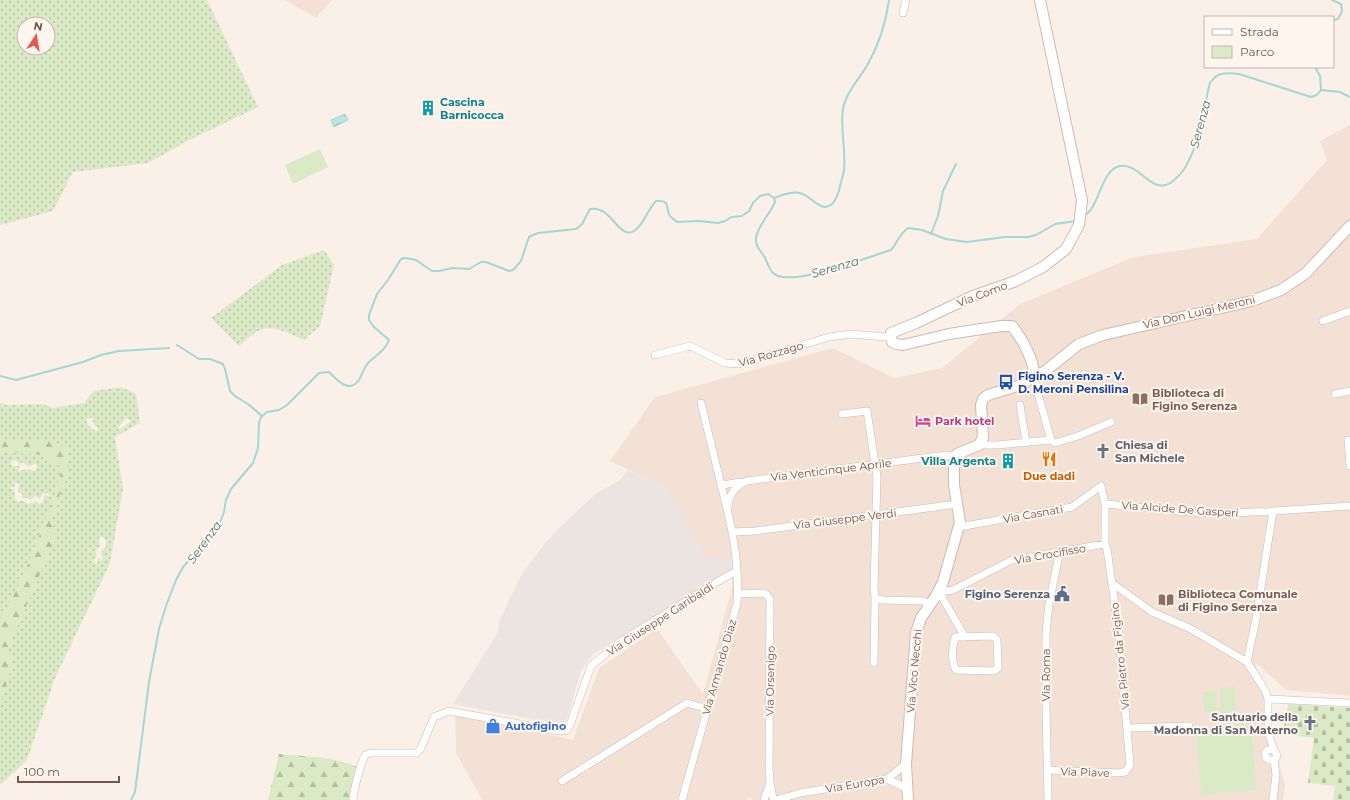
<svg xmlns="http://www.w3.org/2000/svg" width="1350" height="800" viewBox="0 0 1350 800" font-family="Montserrat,sans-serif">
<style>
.residential{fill:#f3e1d6}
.industrial{fill:#ece4e1}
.grass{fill:url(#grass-dots);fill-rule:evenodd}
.forest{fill:url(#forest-firs)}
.cemetery{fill:url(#cemetery-stones)}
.green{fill:#dae9c6}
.water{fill:url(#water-waves);stroke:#a3d6d5}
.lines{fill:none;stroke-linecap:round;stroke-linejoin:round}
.stream{stroke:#a3d6d5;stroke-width:2}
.street-casing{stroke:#cfb9b1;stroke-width:8}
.secondary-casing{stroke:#d2b8ae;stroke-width:12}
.street{stroke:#fff;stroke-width:7}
.secondary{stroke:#fff;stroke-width:10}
.labels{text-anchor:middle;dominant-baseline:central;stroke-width:4;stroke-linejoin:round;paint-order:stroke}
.culture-label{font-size:11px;font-weight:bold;fill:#0d838f;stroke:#fef5ee;text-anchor:start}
.street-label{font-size:11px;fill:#74544d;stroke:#fef5ee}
.transit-label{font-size:11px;font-weight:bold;fill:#164399;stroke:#fef5ee;text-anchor:start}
.education-label{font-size:11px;font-weight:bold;fill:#785e54;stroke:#fef5ee;text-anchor:start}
.hotel-label{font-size:11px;font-weight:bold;fill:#b23c85;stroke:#fef5ee;text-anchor:start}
.worship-label{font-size:11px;font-weight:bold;fill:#5b616d;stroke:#fef5ee;text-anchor:start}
.food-label{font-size:11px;font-weight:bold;fill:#c56008;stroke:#fef5ee}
.service-label{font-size:11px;font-weight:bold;fill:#4e5e75;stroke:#fef5ee;text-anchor:end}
.shop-label{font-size:11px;font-weight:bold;fill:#366cbe;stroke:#fef5ee;text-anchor:start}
.water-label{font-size:12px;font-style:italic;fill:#417878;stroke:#fef5ee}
</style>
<defs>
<pattern id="grass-dots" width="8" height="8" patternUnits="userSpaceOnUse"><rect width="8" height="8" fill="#dae9c6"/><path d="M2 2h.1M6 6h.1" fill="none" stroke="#b5bfa3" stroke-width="1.8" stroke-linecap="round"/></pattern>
<pattern id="forest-firs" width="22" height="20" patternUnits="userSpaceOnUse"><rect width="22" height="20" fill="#dae9c6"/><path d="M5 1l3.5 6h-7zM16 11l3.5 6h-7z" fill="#b5bfa3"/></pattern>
<pattern id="cemetery-stones" width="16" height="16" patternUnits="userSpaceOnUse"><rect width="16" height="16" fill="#dae9c6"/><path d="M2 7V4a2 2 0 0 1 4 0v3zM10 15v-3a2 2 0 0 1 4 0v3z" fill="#b5bfa3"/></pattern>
<pattern id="water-waves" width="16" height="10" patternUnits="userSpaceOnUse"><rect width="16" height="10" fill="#bde4e4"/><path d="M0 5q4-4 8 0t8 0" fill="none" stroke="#9ebbbb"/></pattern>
</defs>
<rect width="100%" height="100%" fill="#fbf0e7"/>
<!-- residential -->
<path class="residential" d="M285,0H332L316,18Z
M1350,125V696L1286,690L1255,662L1285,786L1283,800H753L750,797L746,800H482L456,753L455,713L573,740L599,668L657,629L703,694L732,588L731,558L708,560L665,487L610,461L655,397L833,348L894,378L942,368L1020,304L1134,257L1257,239L1327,160L1320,141Z"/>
<!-- industrial -->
<path class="industrial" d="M628,470L665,487L708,559L731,558L732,573L593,654L581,671L568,717L563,725L453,704L498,632L499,622L521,575L543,546L563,524L598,492L620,480Z"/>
<!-- grass -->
<path class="grass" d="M0,0H207L258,107L191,139L148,163L73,172L53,211L0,225ZM24,24H48V48H24Z
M324,250L334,265L320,326L304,340C290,334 271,322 256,332C250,336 245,341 239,346L211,318L282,265Z
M121,387L136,394L140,423L115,437L123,489L110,563L55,678L27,760L0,785V706L8,648L55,540L52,521L58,499L67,449L6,439L0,440V403L7,405L42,404L53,408L84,403L94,391ZM88,418H93L92,422L95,423V426L98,427V431C93,431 87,425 86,419ZM126,418L130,420L129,423L119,430L118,428ZM100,537H103L106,540V546L101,552L103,559L101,561L100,558L98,559L97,564H96L93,561L97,555L95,551L100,546L99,539Z
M0,452H7L40,455L62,467L55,495L23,577L0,621ZM13,460H16L18,462L19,465L21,464L22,462L29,467L34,464L37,465L36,471L24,469L19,472V466H12L11,463ZM17,482L19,484L18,493H22V498H27L30,500L34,497L36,496L39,499L43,494L47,493L50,495L48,496L45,495L42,503L39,504L36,501L30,504L26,503L25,501H18L15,500L14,489H12L10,488L15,486V483Z"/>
<!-- forest -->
<path class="forest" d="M5,439L54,441L67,449L69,473L58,499L52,521L55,540L8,648L13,662L0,706V621L23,577L55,495L62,467L40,455L7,452H0V440Z
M279,754C306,757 337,756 361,769L353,800H268Z"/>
<!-- cemetery -->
<path class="cemetery" d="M1288,704L1350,708V800H1333L1335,786L1308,783L1314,738L1283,734Z"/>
<!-- green -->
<path class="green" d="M320,149L328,167L293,184L285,165Z
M1235,687L1236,713L1221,714L1220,688Z
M1216,691V712H1204L1203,692Z
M1251,724L1256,790L1201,795L1196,728Z"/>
<!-- water -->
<path class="water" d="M345,114L348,120L334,127L331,120Z"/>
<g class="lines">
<!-- stream -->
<path class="stream" d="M1332,0L1341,4L1342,11L1338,19L1333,20
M1321,90L1340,92L1350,97
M774,198C782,195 792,191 800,193C811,195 821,214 832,204C836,201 837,195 839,191C840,184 843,177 844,170C846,149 840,129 843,109C846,92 860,78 868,64C879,44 886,22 889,0
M1084,216C1100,207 1101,169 1120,166C1140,162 1152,198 1173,181C1180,175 1185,170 1188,162C1196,147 1201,130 1204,113C1206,105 1207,91 1210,83C1211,81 1216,76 1218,75C1225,72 1232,73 1239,74L1311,97L1317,95L1321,90L1320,76L1315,67
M931,234L938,216L943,191L956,164
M177,345L199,359H210L223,364L225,369L230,391L235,396L248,404L262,416
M0,376L16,380L83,362L101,355L119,351L169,348
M131,800L135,792L149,682L159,629L166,606L176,580L183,567L206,541L221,520L224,512L226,500L231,489L253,463L258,448L259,423L261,417L267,412L279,410L287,405L319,373L329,372C337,380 349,394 359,380C362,374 364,368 368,363C376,355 385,351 389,340L373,326L369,320V315L377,294L388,280L401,259L405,258L416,260L432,271H439L452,268L469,269L481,262H486L509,271L513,270L521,261L529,237L538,233L576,229L582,224L590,209C612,205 618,240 634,231C644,225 647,210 656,201C672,200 664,207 670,216C672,218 675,220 677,222L699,221L718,223L725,221L732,217L742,216L749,211L753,203L760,196L768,194L774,198L775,202C770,214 759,224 756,237C755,246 760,250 764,256C767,261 769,269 773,273C789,289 870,256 891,250C897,243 900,233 908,228L922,230L946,239L967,242L1005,237H1028L1036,235L1055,224L1076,221"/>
<defs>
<path id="street" d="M903,13L906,0
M1323,321L1350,311
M655,355L690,346L725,363L739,364L829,337L851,334L886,337L891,335
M1033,376L1051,440
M1335,394L1350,391
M1020,405L1026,442
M842,414L867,411L877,477L874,587L875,598L874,663
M1348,440L1350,466
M979,445H997L1051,440L1055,443L1078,436L1111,422
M722,485L741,482
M1105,504C1153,508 1203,516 1252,512C1260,511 1266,513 1273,511L1350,506
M728,507C729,494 735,486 747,481L946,455L955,457
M959,527L1072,507L1101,486L1105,504V544L1012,560L953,590L939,592L965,637
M733,532L755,531L957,504
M1112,583L1152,612L1189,628L1247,662L1265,690L1268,699V732L1274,750
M738,594L764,593L767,595L770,599L769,768L770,783L773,798
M875,598L882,600L923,601L930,604
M993,636L997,640L998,668L994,671L956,670C951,662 952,647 955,637Z
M1247,662L1256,619L1273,511
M1268,699L1350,703
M1127,728L1189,726
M1047,770L1119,773L1125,772L1130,765L1118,626L1107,549L1105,544
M887,779L908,789
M562,781L687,703L708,709
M353,800C354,788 360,766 365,755L371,753H417L421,748L434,717L449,711L558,731H566L570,725L591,666L620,642L722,579L737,571
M682,800L737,603C739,571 735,544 728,513C719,476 710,439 701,403
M764,800L770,783
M776,800L800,793L887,779L906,764
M1048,800L1046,707V633L1049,604L1059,555L1062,551
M1273,800L1276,775L1274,760L1277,756L1276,753L1272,749L1268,750L1265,753L1266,758L1270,760H1274"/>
<path id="secondary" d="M1033,376C1036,363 1021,337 1012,326H1001L949,334L903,345L896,344L892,342L891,333L916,323L973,296L1016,281L1043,267L1066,249L1079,225L1082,200L1040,0
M908,800L906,764L916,633L921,618L936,596L943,582L960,522L954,485V460L957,454L979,445L983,437L981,405L983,399L988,395L1024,384L1033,376L1044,372L1079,344L1103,335L1252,301L1281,290L1306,273L1350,226"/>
</defs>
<!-- street casing -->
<use href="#street" class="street-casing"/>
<!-- secondary casing -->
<use href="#secondary" class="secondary-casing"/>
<!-- street -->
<use href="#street" class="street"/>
<!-- secondary -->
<use href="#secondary" class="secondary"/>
</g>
<!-- icons -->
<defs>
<symbol id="building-bare" viewBox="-9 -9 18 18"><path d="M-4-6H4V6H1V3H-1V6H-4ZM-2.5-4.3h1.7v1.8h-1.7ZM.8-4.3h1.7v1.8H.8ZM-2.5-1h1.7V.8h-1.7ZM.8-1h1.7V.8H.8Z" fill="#0f9aa8" stroke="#fef5ee" stroke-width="2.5" paint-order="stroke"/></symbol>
<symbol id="bus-bare" viewBox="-9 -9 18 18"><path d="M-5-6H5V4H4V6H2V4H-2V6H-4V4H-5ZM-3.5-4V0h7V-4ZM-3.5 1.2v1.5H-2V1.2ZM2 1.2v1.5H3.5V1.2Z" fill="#1a4fb4" stroke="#fef5ee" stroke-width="2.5" paint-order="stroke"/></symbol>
<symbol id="library-bare" viewBox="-9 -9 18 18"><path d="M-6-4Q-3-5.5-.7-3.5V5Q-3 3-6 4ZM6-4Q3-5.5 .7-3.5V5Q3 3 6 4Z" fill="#8d6e63" stroke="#fef5ee" stroke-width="2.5" paint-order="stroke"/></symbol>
<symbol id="hotel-bare" viewBox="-9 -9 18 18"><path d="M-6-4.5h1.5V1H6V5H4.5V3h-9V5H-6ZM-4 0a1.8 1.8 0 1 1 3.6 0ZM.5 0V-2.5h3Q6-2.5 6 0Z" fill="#d1479c" stroke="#fef5ee" stroke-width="2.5" paint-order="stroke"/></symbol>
<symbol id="church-bare" viewBox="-9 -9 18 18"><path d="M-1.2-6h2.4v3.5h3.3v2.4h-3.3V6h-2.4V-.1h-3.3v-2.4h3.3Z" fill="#6b7280" stroke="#fef5ee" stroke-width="2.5" paint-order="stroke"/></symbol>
<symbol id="restaurant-bare" viewBox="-9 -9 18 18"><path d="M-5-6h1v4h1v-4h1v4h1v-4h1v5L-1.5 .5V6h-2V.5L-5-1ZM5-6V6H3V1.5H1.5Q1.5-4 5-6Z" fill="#e8710a" stroke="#fef5ee" stroke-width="2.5" paint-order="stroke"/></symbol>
<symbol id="civic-bare" viewBox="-9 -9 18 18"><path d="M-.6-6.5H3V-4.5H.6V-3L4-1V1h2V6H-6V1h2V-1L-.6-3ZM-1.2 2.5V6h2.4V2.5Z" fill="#5c6f8a" stroke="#fef5ee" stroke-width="2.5" paint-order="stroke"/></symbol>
<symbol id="shop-bare" viewBox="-9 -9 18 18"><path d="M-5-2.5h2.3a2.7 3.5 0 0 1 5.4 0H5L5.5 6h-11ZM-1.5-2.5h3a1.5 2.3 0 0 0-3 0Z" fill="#3f7fe0" stroke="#fef5ee" stroke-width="2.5" paint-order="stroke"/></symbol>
</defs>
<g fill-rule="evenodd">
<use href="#building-bare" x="417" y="97" width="22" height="22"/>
<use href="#bus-bare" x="995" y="371" width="22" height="22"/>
<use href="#library-bare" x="1129" y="388" width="22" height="22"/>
<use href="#hotel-bare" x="912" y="410" width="22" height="22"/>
<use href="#church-bare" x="1092" y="440" width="22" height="22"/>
<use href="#restaurant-bare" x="1038" y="448" width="22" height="22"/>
<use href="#building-bare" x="997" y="450" width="22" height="22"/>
<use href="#civic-bare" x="1051" y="583" width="22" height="22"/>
<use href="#library-bare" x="1155" y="589" width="22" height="22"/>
<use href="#church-bare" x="1299" y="712" width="22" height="22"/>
<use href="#shop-bare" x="482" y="715" width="22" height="22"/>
</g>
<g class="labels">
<!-- culture labels -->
<g class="culture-label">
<text x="440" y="102">Cascina<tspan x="440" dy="13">Barnicocca</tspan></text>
<text x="996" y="461" text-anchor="end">Villa Argenta</text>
</g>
<!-- street labels -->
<g class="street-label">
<text transform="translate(982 294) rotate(-21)">Via Como</text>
<text transform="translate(1199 312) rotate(-13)">Via Don Luigi Meroni</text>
<text transform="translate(771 354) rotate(-16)">Via Rozzago</text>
<text transform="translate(831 470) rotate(-7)">Via Venticinque Aprile</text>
<text transform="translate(1180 509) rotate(4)">Via Alcide De Gasperi</text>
<text transform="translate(1033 514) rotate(-10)">Via Casnati</text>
<text transform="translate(845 519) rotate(-7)">Via Giuseppe Verdi</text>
<text transform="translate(1050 554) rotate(-10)">Via Crocifisso</text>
<text transform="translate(660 619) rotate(-33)">Via Giuseppe Garibaldi</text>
<text transform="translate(1120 656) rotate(-96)">Via Pietro da Figino</text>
<text transform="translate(719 667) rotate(-74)">Via Armando Diaz</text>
<text transform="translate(914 671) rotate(-85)">Via Vico Necchi</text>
<text transform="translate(1046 675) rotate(-90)">Via Roma</text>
<text transform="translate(770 681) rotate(-89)">Via Orsenigo</text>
<text transform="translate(1085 772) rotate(2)">Via Piave</text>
<text transform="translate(855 784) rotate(-10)">Via Europa</text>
</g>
<!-- transit labels -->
<g class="transit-label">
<text x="1018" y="376">Figino Serenza - V.<tspan x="1018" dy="13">D. Meroni Pensilina</tspan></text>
</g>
<!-- education labels -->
<g class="education-label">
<text x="1152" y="393">Biblioteca di<tspan x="1152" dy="13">Figino Serenza</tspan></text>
<text x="1178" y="594">Biblioteca Comunale<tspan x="1178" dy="13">di Figino Serenza</tspan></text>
</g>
<!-- hotel labels -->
<g class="hotel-label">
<text x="935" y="421">Park hotel</text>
</g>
<!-- worship labels -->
<g class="worship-label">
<text x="1115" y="445">Chiesa di<tspan x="1115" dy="13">San Michele</tspan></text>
<text x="1298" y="717" text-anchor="end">Santuario della<tspan x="1298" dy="13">Madonna di San Materno</tspan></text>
</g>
<!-- food labels -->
<g class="food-label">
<text x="1049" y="476">Due dadi</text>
</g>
<!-- service labels -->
<g class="service-label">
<text x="1050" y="594">Figino Serenza</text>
</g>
<!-- shop labels -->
<g class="shop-label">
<text x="505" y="726">Autofigino</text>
</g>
<!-- water labels -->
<g class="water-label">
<text transform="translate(1200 124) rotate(-75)">Serenza</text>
<text transform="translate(835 267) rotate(-16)">Serenza</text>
<text transform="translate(204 542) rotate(-54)">Serenza</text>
</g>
</g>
<!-- legend -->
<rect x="1204" y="16" width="130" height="52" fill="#fef5ee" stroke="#c7b5ae"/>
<rect x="1212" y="29" width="20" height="6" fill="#ffffff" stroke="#c7b5ae"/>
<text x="1240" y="36" font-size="12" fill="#74544d">Strada</text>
<rect x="1212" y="46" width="20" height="12" fill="#dae9c6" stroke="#c7b5ae"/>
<text x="1240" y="56" font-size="12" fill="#74544d">Parco</text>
<!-- north arrow -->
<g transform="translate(36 36) rotate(12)"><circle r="19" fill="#fef5ee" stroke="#c7b5ae"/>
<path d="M0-3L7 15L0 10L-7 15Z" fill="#df5b53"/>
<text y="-6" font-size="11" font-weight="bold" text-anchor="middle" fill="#74544d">N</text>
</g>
<!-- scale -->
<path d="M18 776v6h101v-6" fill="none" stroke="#74544d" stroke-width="2"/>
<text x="24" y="776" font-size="12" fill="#74544d" stroke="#fef5ee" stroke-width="3" paint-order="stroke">100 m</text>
</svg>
